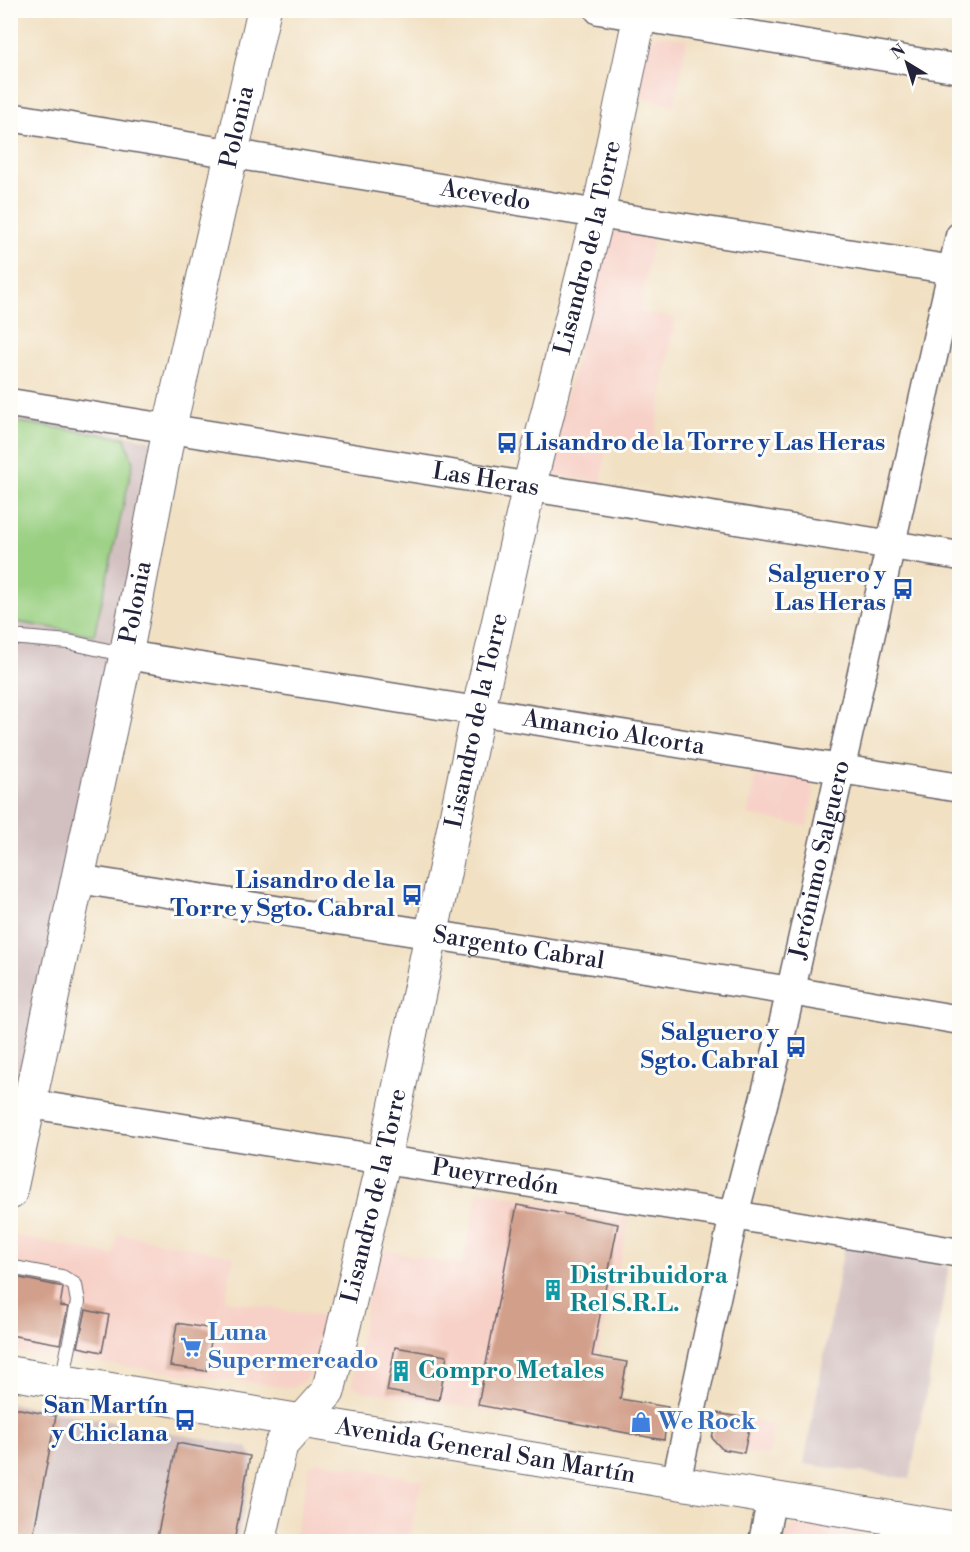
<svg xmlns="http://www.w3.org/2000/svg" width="970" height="1552" viewBox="0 0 970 1552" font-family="'Libre Bodoni',serif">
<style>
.built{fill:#f7d1c8}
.industrial{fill:#d2bfc0}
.green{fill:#98cf80;stroke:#5d785e;stroke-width:1.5}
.building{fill:#d29f8a}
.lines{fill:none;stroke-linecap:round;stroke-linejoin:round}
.lane-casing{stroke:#6a646a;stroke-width:16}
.street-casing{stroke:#6a646a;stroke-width:31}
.secondary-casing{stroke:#6a646a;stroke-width:35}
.lane{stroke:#fff;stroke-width:14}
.street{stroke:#fff;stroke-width:28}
.secondary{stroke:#fff;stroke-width:33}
.labels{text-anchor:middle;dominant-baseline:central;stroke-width:6;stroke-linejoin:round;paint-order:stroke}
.street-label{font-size:24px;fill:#22223b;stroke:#fdfcf7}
.transit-label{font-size:24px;font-weight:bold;fill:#164399;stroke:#fdfcf7;text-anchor:end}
.culture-label{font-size:24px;font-weight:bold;fill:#0d838f;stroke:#fdfcf7;text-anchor:start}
.shop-label{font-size:24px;font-weight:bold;fill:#366cbe;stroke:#fdfcf7;text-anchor:start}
</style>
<rect width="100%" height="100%" fill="#fdfcf7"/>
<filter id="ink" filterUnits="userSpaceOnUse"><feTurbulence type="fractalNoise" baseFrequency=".0167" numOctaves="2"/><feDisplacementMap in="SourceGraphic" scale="12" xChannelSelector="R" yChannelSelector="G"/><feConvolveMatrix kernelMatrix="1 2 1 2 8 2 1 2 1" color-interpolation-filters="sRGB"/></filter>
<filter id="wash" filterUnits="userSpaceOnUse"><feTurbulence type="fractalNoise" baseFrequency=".008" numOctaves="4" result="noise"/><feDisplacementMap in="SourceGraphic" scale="24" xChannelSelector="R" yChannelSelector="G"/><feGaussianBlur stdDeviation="1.35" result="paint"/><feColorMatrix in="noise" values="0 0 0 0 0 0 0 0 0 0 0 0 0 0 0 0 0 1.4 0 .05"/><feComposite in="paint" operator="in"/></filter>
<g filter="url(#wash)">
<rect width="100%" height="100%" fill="#f1e0c2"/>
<!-- built -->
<path class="built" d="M658,35L687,39L674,105L635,96L650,38Z
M617,228L654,232L640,312L675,318L654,444L608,436L601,482L555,476L551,471L549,465L609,233Z
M758,763L801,772L808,778L814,791L807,826L748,815Z
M479,1190L630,1219L597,1356L627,1362L618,1407L645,1411L646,1403L668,1407L664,1440L363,1391L352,1385L377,1248L462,1266Z
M117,1233L234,1256L225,1300L324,1317L313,1372L304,1381L292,1388L11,1352V1235L113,1255Z
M714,1413L773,1424L769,1456L722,1449L712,1438Z
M317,1461L422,1480L409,1541H294L309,1467Z
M803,1523L873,1536L872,1541L781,1542L793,1526Z"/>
<!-- industrial -->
<path class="industrial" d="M11,410L150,440L155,447L11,1157Z
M844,1247L949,1267L910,1479L804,1464Z
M10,1403L247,1447L253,1459L238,1541H11Z"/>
<!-- green -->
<path class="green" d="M10,421L125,438L133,463L94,635L11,621Z"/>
<g id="blocks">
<!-- building -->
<path class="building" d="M517,1205L618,1224L592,1356L627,1362L620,1399L668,1407L664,1440L478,1405Z
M10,1276L59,1286L63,1288L60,1306L68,1307L60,1344L10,1335Z
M86,1310L109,1315L102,1352L78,1347Z
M177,1323L213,1329L206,1371L170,1366Z
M395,1347L447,1356L439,1400L387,1391Z
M10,1407L56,1416L32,1542H10Z
M717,1413L751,1419L744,1453L722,1449L712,1438Z
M177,1443L250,1456L234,1542H156Z"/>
</g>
</g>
<g filter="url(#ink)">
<use href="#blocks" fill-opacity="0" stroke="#6a646a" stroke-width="1.5"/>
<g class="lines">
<defs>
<path id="lane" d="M10,637L69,642L126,655
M10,1267L62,1277L75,1285L78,1302L62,1381"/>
<g id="street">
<path d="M599,10L960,69"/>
<path id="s1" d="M10,117L598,214L960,271"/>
<path id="s2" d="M10,403L960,556"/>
<path id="s3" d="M126,655L960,788"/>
<path id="s4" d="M78,879L791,991L960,1020"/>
<path id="s5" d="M30,1104L734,1215L960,1253"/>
<path id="s6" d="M676,1482L734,1215L779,1043L960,236"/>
<path d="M763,1542L772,1497"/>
</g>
<g id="secondary">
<path id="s7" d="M10,1193L126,655L169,430L264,10"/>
<path id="s8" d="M10,1373L960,1529"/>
<path id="s9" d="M259,1542L281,1445L328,1392L384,1160L478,712L529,487L598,214L641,10"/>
</g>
</defs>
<!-- lane casing -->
<use href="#lane" class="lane-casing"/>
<!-- street casing -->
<use href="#street" class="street-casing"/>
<!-- secondary casing -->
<use href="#secondary" class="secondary-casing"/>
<!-- lane -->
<use href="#lane" class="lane"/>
<!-- street -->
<use href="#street" class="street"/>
<!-- secondary -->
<use href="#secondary" class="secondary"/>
</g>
</g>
<!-- icons -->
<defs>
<symbol id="bus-bare" viewBox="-9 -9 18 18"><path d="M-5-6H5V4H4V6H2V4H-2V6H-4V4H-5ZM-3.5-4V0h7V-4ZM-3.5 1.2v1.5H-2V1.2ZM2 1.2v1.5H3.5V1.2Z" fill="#1a4fb4" stroke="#fdfcf7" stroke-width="2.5" paint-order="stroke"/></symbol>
<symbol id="building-bare" viewBox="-9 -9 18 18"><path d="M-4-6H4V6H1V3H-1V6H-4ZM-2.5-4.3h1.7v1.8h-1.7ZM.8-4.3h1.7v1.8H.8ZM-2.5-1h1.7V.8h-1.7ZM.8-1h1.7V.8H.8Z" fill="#0f9aa8" stroke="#fdfcf7" stroke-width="2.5" paint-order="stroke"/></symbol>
<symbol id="supermarket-bare" viewBox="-9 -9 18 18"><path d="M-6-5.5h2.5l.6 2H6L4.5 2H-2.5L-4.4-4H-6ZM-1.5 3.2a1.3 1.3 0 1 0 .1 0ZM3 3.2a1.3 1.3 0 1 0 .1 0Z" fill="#3f7fe0" stroke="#fdfcf7" stroke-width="2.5" paint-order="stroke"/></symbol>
<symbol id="shop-bare" viewBox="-9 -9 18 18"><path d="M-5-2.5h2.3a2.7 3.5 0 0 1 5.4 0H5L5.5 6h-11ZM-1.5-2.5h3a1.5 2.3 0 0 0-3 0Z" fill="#3f7fe0" stroke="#fdfcf7" stroke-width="2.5" paint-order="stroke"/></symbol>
</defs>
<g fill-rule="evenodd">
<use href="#bus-bare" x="492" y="428" width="30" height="30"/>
<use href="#bus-bare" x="888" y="574" width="30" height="30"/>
<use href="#bus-bare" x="397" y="880" width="30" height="30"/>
<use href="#bus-bare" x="781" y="1032" width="30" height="30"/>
<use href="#building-bare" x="538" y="1275" width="30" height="30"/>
<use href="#supermarket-bare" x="176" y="1332" width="30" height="30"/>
<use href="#building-bare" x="386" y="1356" width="30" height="30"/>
<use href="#bus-bare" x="170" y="1405" width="30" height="30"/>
<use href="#shop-bare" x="626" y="1407" width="30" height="30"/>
</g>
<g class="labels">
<!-- street labels -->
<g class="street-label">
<text stroke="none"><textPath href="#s7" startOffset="1090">Polonia</textPath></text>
<text stroke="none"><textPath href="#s1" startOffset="482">Acevedo</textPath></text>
<text stroke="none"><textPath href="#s9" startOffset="1344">Lisandro de la Torre</textPath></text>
<text stroke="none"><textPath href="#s2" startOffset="482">Las Heras</textPath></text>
<text stroke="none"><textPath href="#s7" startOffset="604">Polonia</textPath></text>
<text stroke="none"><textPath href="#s9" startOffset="858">Lisandro de la Torre</textPath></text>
<text stroke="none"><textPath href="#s3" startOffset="494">Amancio Alcorta</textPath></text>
<text stroke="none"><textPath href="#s6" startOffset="639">Jerónimo Salguero</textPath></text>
<text stroke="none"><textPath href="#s4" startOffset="446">Sargento Cabral</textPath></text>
<text stroke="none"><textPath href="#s5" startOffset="471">Pueyrredón</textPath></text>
<text stroke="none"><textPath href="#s9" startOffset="372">Lisandro de la Torre</textPath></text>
<text stroke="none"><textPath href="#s8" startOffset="482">Avenida General San Martín</textPath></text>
</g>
<!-- transit labels -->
<g class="transit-label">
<text x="524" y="443" text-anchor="start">Lisandro de la Torre y Las Heras</text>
<text x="886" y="575">Salguero y<tspan x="886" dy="28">Las Heras</tspan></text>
<text x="395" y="881">Lisandro de la<tspan x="395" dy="28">Torre y Sgto. Cabral</tspan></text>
<text x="779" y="1033">Salguero y<tspan x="779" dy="28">Sgto. Cabral</tspan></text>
<text x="168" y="1406">San Martín<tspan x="168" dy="28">y Chiclana</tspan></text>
</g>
<!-- culture labels -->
<g class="culture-label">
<text x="570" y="1276">Distribuidora<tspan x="570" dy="28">Rel S.R.L.</tspan></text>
<text x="418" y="1371">Compro Metales</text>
</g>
<!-- shop labels -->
<g class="shop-label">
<text x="208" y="1333">Luna<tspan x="208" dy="28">Supermercado</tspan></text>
<text x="658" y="1422">We Rock</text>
</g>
</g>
<!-- margin -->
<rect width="970" height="1552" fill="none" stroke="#fdfcf7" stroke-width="36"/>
<!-- north arrow -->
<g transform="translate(907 63) rotate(322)" stroke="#fdfcf7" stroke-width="4.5" paint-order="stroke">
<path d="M0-4.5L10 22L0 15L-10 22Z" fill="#22223b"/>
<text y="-9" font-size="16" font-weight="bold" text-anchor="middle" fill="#22223b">N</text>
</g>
</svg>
